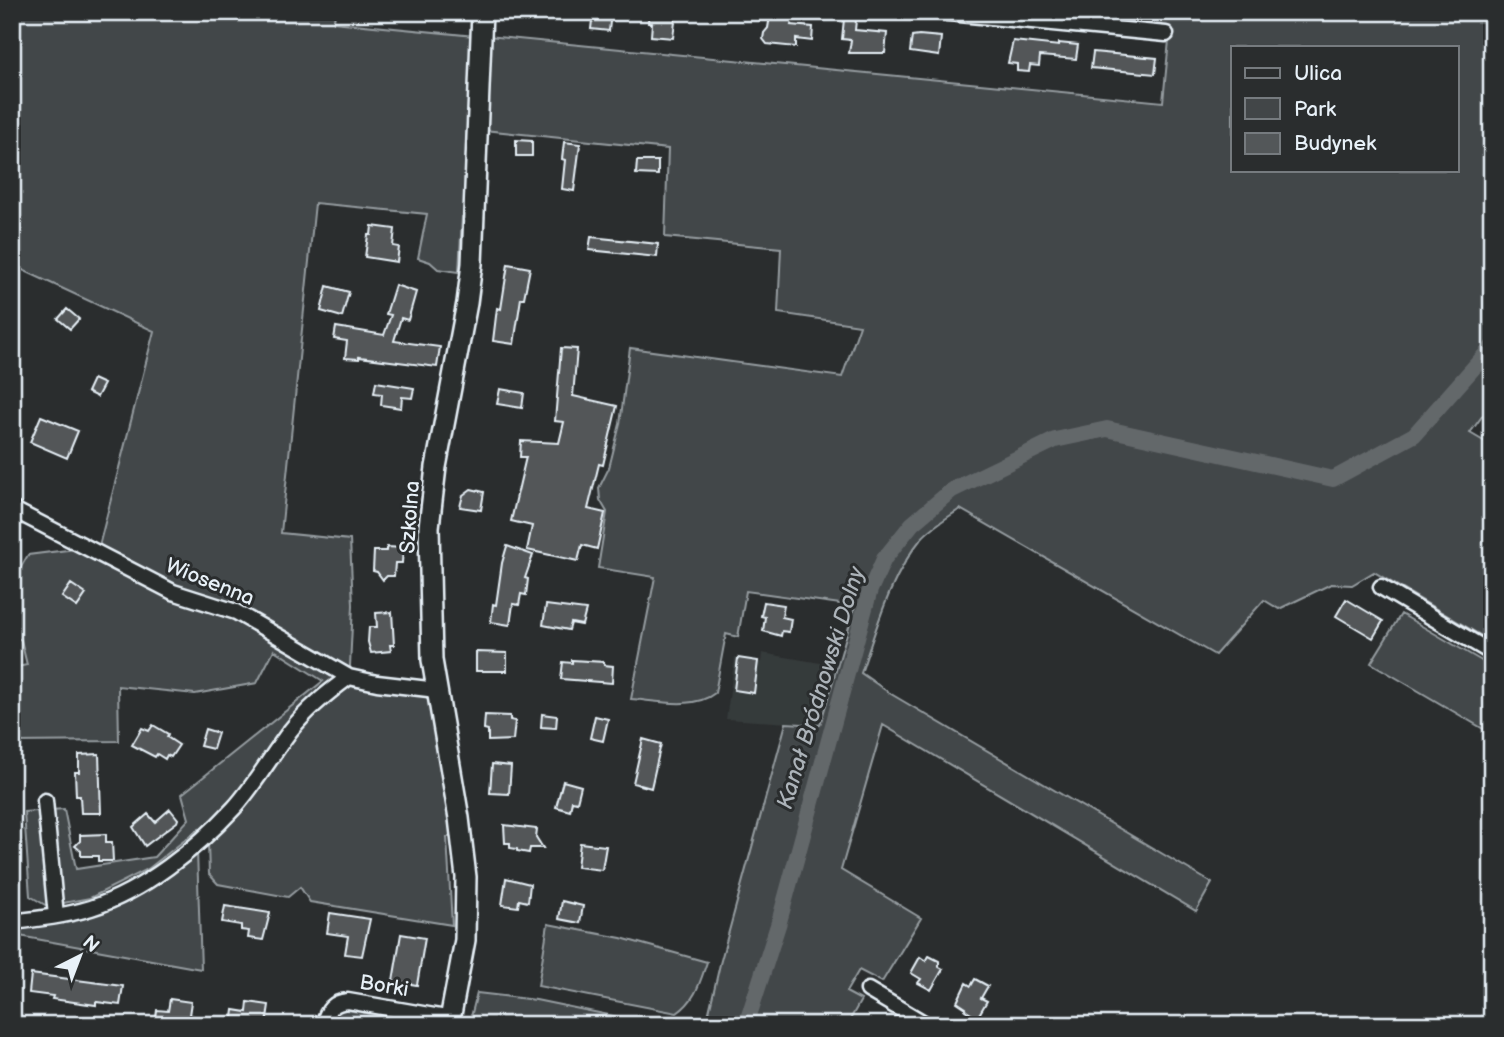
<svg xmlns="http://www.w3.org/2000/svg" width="1504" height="1037" viewBox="0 0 1504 1037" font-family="'Balsamiq Sans',sans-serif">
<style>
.built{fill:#363a3b}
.green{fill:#424648;stroke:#959ca0;stroke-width:2;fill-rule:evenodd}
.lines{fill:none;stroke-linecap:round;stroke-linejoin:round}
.canal{stroke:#63686b;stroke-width:16}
.building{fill:#535759;stroke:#e8f1f8;stroke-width:2}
.street-casing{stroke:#e8f1f8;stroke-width:19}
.secondary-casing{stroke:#e8f1f8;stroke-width:24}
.street{stroke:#2a2d2e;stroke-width:14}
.secondary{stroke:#2a2d2e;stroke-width:19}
.labels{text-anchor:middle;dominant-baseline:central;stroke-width:6;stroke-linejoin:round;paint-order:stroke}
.street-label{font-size:21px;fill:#e8f1f8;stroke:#2a2d2e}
.water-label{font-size:23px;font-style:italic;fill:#acb3b9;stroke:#2a2d2e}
</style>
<rect width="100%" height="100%" fill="#2a2d2e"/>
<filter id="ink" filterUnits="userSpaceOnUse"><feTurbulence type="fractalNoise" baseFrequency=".0143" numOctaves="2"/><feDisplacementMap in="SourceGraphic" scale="14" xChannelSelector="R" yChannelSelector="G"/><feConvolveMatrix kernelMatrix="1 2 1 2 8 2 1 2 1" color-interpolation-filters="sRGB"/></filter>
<g filter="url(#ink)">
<!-- built -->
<path class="built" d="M762,653L838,666L820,725L726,719L735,657L761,662Z"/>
<!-- green -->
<path class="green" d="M12,12H335L334,22L474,36L468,217H462L459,272L438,269L430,262L418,258L427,214L315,203L281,533L350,540L353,605L350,666L354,687L425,696L431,700L454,837H447L452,925L310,902L300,887L288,897L218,884L209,874L208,842L199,829L148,869L90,898L47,906L30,896L24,812L64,809L76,869L154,857L189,819L182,794L323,681L274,650L257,683L195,694L118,686L119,741L12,742V668L27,665L21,640L12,635V573L18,572L28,555L99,546L154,331L14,266L18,256L12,253Z
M998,12H1492V420L1483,415L1470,433L1492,446V642L1374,572L1352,585L1331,584L1279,609L1264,600L1215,655L960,509C947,518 931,527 921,539C890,577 877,627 861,673L891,694L1212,883L1196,911L883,725L841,870L921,918L882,982L859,970L846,992L861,1000L847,1025H706L720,964L786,723L820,725L855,606L746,591L738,637L726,634L715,693C694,710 657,701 631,699L655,577L598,568L607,512L600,500L599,488L609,468L620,424L630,348L842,377L860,325L778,313L781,248L665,237L668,149L484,130L488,36L1163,102L1170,30ZM1233,47H1457V170H1233Z
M1401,614L1492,667V734L1371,663Z
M197,851L201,969L14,935L16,928L94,915L145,889Z
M548,924L621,938L707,962C700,982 696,1000 677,1013L538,986Z
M477,993L536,1000L657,1025H469Z
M340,1009L435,1024L331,1025L333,1015Z"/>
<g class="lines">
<!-- canal -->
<path class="canal" d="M746,1025L779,922L870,590L884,559L912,524L952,490L1055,440L1107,429L1333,479L1414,435L1492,347"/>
</g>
<!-- building -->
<path class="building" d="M593,12H611L609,31L591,29Z
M649,12H676L673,38L651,36L652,23H648Z
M773,13H778L783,19L792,20L791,25L813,27L812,41L796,39V47L767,44L763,39L764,33L768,28L770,16Z
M844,19L856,20L855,30L887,33L885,53H849L851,40L842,39Z
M919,35L941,37L939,56L910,52L912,36Z
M1013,41L1059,46V43L1078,45L1076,59L1040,56L1039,66L1030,65L1029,72L1017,71V64L1008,63Z
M1093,52L1157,58L1155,74L1091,68Z
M516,140L532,141V156H516Z
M564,142L580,144L574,191L562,189L565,160L562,159Z
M637,161H658V175L636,174Z
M372,226L395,229L393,246L399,247L397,262L365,257L368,235H371Z
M591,237L658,244L657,257L589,250Z
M508,264L530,268L524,298H521L514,344L493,341L497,308L501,309Z
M395,285L416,292L408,320L401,318L394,341L440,347L437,367L359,357V359L345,358L347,341L334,339L336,327L384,335L391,315L386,314Z
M327,286L349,292L342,317L321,311Z
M67,309L79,319L70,329L58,319Z
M561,348L577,349L573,396L617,406L603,465L599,464L588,509L605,513L597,549L582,545L578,561L527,550L532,526L511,521L526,457H520L521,441L559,443L564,422L555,421Z
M93,379L104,384L97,397L87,392Z
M376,382L414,388L412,398L402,397L401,408L381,405L382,394L374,393Z
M500,389L524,393L522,408L497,404Z
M41,416L78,431L67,458L30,442Z
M471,489L484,492L481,510L460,507L463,495Z
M507,546L533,555L525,578L528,579L526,595L521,594L519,605L513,604L510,625L491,622L493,604L496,605L502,563Z
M387,547L403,548L402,563H395L394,576H387L383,580L377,572L373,571L374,551H386Z
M71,584L86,594L77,607L62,597Z
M1346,599L1383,621L1373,638L1336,616Z
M764,602L784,605L782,617L791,619L789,632L782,631L781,636L763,631L765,617L761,616Z
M546,605L586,610L582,625L571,623L569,630L543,625Z
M392,612L394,645H390L391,651L371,653L368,642L369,627H377L376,613Z
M476,652L507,653V671H476Z
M738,658L758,661L754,693L734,690Z
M572,660L604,662V665L613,666L612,683L561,679L563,662L572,663Z
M542,714L557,716L556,728L541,727Z
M485,715L510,716V720L515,721L513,740L488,741V730L484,729Z
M595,716L608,719L603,741L590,738Z
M153,725L168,734L167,737L179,745L171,757L167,755L165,759L157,754L155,757L132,745L142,728L149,731Z
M205,729L218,733L213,749L200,746Z
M643,739L661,744L651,788L633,783Z
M99,754L101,813H81L80,796H76L75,772H79V755Z
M492,764L511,766L509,794L490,793Z
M563,781L581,786L577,802L572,801L570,811L556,807Z
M170,809L178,819L177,822L145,846L133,827L148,814L155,822Z
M504,825L537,829L536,837L543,848H530L529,853L517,851V849L510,848V843H505Z
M106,834V842H112L113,861H98V856H81V851L75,846L80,841V835Z
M580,843L606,846L602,870L577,867Z
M506,878L530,884L528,902L519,900L518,907L502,905Z
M562,901L583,906L580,923L559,919Z
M225,906L270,913L263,940L248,938L249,931L241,930V925L222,922Z
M330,913L370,919L362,956L345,954L348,936L327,933Z
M401,934L425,938L417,985L393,981Z
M929,956L939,961V967L943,969L931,990L918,983L921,979L911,973L920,957L926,961Z
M31,974L123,986L120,1005L96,1002V1005L52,999L53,996L29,993Z
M975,979L988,986L981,998L987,1001L977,1018L965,1010L966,1008L957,1002L966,983L971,986Z
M170,999L191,1002L189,1015L211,1019L210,1025H155L157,1010L168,1011Z
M248,1002L269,1005L266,1025H232L234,1010L247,1012Z"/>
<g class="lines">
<defs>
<path id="street" d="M939,12L1166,34
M12,509L173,592L236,612L349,677L377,683L437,690
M1381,587L1492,653
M45,801L56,916
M12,922C38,919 65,916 91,908C144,891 196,849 234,808C255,785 271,756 290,731C307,709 327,693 349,677
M868,990L927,1025
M323,1025C327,1010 333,1002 348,1001L452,1019"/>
<path id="secondary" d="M449,1025L465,940L466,877L459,818L432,660L429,527L436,467L467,303L472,264L482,12"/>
</defs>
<!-- street casing -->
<use href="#street" class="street-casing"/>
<!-- secondary casing -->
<use href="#secondary" class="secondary-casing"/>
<!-- street -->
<use href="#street" class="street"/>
<!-- secondary -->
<use href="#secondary" class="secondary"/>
</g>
</g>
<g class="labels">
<!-- street labels -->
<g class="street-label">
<text transform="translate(410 517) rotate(-86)">Szkolna</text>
<text transform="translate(210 582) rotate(22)">Wiosenna</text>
<text transform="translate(384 986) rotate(9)">Borki</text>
</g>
<!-- water labels -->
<g class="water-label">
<text transform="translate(821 688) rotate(-73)">Kanał Bródnowski Dolny</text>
</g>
</g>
<!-- margin -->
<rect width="1504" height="1037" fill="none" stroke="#2a2d2e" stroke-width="42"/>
<rect x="21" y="21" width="1462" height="995" fill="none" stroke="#e8f1f8" stroke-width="2.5" filter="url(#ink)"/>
<!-- legend -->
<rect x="1231" y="46" width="228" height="126" fill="#2a2d2e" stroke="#767b7f" stroke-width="2"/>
<rect x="1245" y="68" width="35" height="10" fill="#2a2d2e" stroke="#767b7f" stroke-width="2"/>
<text x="1294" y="80" font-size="21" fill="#e8f1f8">Ulica</text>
<rect x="1245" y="98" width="35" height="21" fill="#424648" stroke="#767b7f" stroke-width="2"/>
<text x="1294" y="116" font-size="21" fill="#e8f1f8">Park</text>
<rect x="1245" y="133" width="35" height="21" fill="#535759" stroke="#767b7f" stroke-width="2"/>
<text x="1294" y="150" font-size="21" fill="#e8f1f8">Budynek</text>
<!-- north arrow -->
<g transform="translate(80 956) rotate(42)" stroke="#2a2d2e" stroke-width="5" paint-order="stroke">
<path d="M0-5L12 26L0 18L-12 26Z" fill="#e8f1f8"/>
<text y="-10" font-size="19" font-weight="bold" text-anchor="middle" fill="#e8f1f8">N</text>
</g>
</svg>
